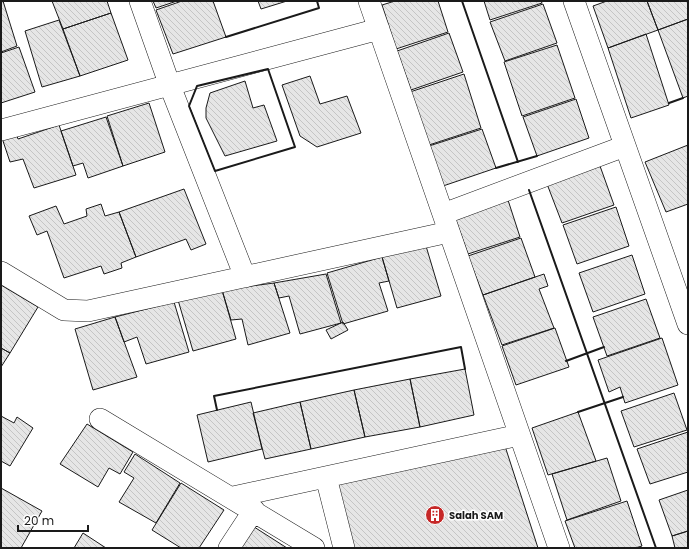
<svg xmlns="http://www.w3.org/2000/svg" width="689" height="549" viewBox="0 0 689 549" font-family="Poppins,sans-serif">
<style>
.building{fill:url(#building-back-hatch);stroke:#1a1a1a}
.lines{fill:none;stroke-linecap:round;stroke-linejoin:round}
.minor-casing{stroke:#1a1a1a;stroke-width:22}
.minor{stroke:#fff;stroke-width:21}
.wall{stroke:#1a1a1a;stroke-width:2}
.labels{text-anchor:middle;dominant-baseline:central;stroke-width:3;stroke-linejoin:round;paint-order:stroke}
.poi-label{font-size:10px;font-weight:bold;fill:#1a1a1a;stroke:#fff;text-anchor:start}
</style>
<defs>
<pattern id="building-back-hatch" width="6" height="6" patternUnits="userSpaceOnUse"><rect width="6" height="6" fill="#e6e6e6"/><path d="M-1 5l2 2M0 0l6 6M5-1l2 2" fill="none" stroke="#c5c5c5"/></pattern>
</defs>
<rect width="100%" height="100%" fill="#fff"/>
<!-- building -->
<path class="building" d="M1,1H3L17,46L1,52Z
M52,1H107L111,13L63,29Z
M153,1H177L156,8Z
M182,1H213L226,37L173,54L156,10Z
M258,1H287L261,9Z
M395,1H438L448,32L396,49L382,5Z
M484,1H541L542,3L490,20Z
M607,1H647L658,30L608,48L593,6Z
M647,1H688V19L658,30Z
M543,4L557,43L505,61L490,22Z
M111,13L128,60L80,76L63,29Z
M688,19V96L683,98L658,30Z
M59,20L80,76L42,87L25,31Z
M449,33L463,72L411,90L397,51Z
M646,34L669,105L631,118L608,48Z
M557,45L575,98L522,116L504,62Z
M19,47L35,92L1,103V53Z
M464,74L481,128L429,145L410,92Z
M310,76L320,104L347,96L361,133L317,147L300,136L282,85Z
M245,81L253,108L264,105L277,141L225,156L206,118V108L210,93Z
M576,99L589,138L537,156L523,117Z
M149,103L165,152L123,166L107,116Z
M106,117L123,166L88,178L83,163L73,166L61,131Z
M59,125L76,175L34,188L23,159L10,162L2,138L16,133L18,139Z
M482,129L496,168L443,186L429,146Z
M688,145V204L666,212L645,162Z
M600,166L614,205L562,223L547,184Z
M184,189L206,244L191,250L186,239L136,257L119,212Z
M507,197L520,237L468,254L454,215Z
M101,204L105,216L119,212L136,257L121,263L122,268L104,274L101,266L64,278L47,231L37,235L29,216L56,206L64,224L87,216L86,209Z
M616,207L629,246L577,264L563,225Z
M521,238L535,277L483,295L468,256Z
M426,246L441,296L397,308L382,257Z
M632,255L645,294L593,312L579,273Z
M382,257L389,281L379,283L388,311L343,324L327,273Z
M326,274L341,323L300,334L289,296L279,298L274,283Z
M544,274L548,286L539,289L554,328L502,345L483,295Z
M274,283L290,333L248,345L242,319L231,320L222,290Z
M1,285L38,307L10,353L1,348Z
M222,290L236,339L193,351L178,300Z
M646,299L660,338L607,356L593,317Z
M174,302L189,352L146,364L137,337L124,342L115,317Z
M115,317L137,377L93,390L75,329Z
M343,322L348,330L331,339L326,330Z
M555,328L569,367L516,385L502,346Z
M662,338L678,385L625,403L620,387L609,392L598,360Z
M1,348L10,353L1,367Z
M465,369L474,415L420,427L410,379Z
M410,379L420,427L365,437L354,390Z
M354,390L365,437L311,449L300,402Z
M674,393L687,430L634,447L621,411Z
M251,402L262,449L208,462L197,415Z
M300,402L311,449L265,459L253,413Z
M578,412L596,461L548,475L532,428Z
M1,416L14,423L17,417L33,428L10,466L1,461Z
M87,424L133,452L120,474L109,468L98,487L60,464Z
M688,432V472L650,484L637,449Z
M504,443L538,548H350L333,481Z
M135,454L180,483L156,523L119,502L134,478L124,472Z
M607,458L621,501L567,520L552,474Z
M181,483L224,510L199,548H181L152,530Z
M1,488L42,511L21,548H1Z
M688,490V531L672,536L659,500Z
M627,501L642,546L635,548H575L565,521Z
M251,525L287,548H237Z
M688,531V548H675L672,536Z
M83,533L106,548H74Z"/>
<g class="lines">
<defs>
<path id="minor" d="M140,1L170,86L245,277
M369,1L559,548
M574,1L688,324
M1,130L379,29
M443,214L625,146
M1,272L64,310L88,311L449,232
M100,419L314,548
M326,477L344,548
M233,497L519,435
M229,548L254,510"/>
</defs>
<!-- minor casing -->
<use href="#minor" class="minor-casing"/>
<!-- minor -->
<use href="#minor" class="minor"/>
<!-- wall -->
<path class="wall" d="M462,1L518,162
M226,37L319,8L317,1
M268,69L295,147L215,171L189,106L197,86Z
M669,103L683,98
M496,168L537,156
M529,190L656,548
M566,361L604,347
M217,410L214,396L461,347L465,369
M578,412L623,397"/>
</g>
<!-- icons -->
<defs>
<symbol id="building-disc" viewBox="-11 -11 22 22"><circle r="9.5" fill="#c62828" stroke="#fff"/><path d="M-4-6H4V6H1V3H-1V6H-4ZM-2.5-4.3h1.7v1.8h-1.7ZM.8-4.3h1.7v1.8H.8ZM-2.5-1h1.7V.8h-1.7ZM.8-1h1.7V.8H.8Z" fill="#fff"/></symbol>
</defs>
<g fill-rule="evenodd">
<use href="#building-disc" x="424" y="504" width="22" height="22"/>
</g>
<g class="labels">
<!-- poi labels -->
<g class="poi-label">
<text x="449" y="515">Salah SAM</text>
</g>
</g>
<!-- border -->
<rect width="689" height="549" fill="none" stroke="#1a1a1a" stroke-width="4"/>
<!-- scale -->
<path d="M18 525v6h70v-6" fill="none" stroke="#1a1a1a" stroke-width="2"/>
<text x="24" y="525" font-size="12" fill="#1a1a1a" stroke="#ffffff" stroke-width="3" paint-order="stroke">20 m</text>
</svg>
